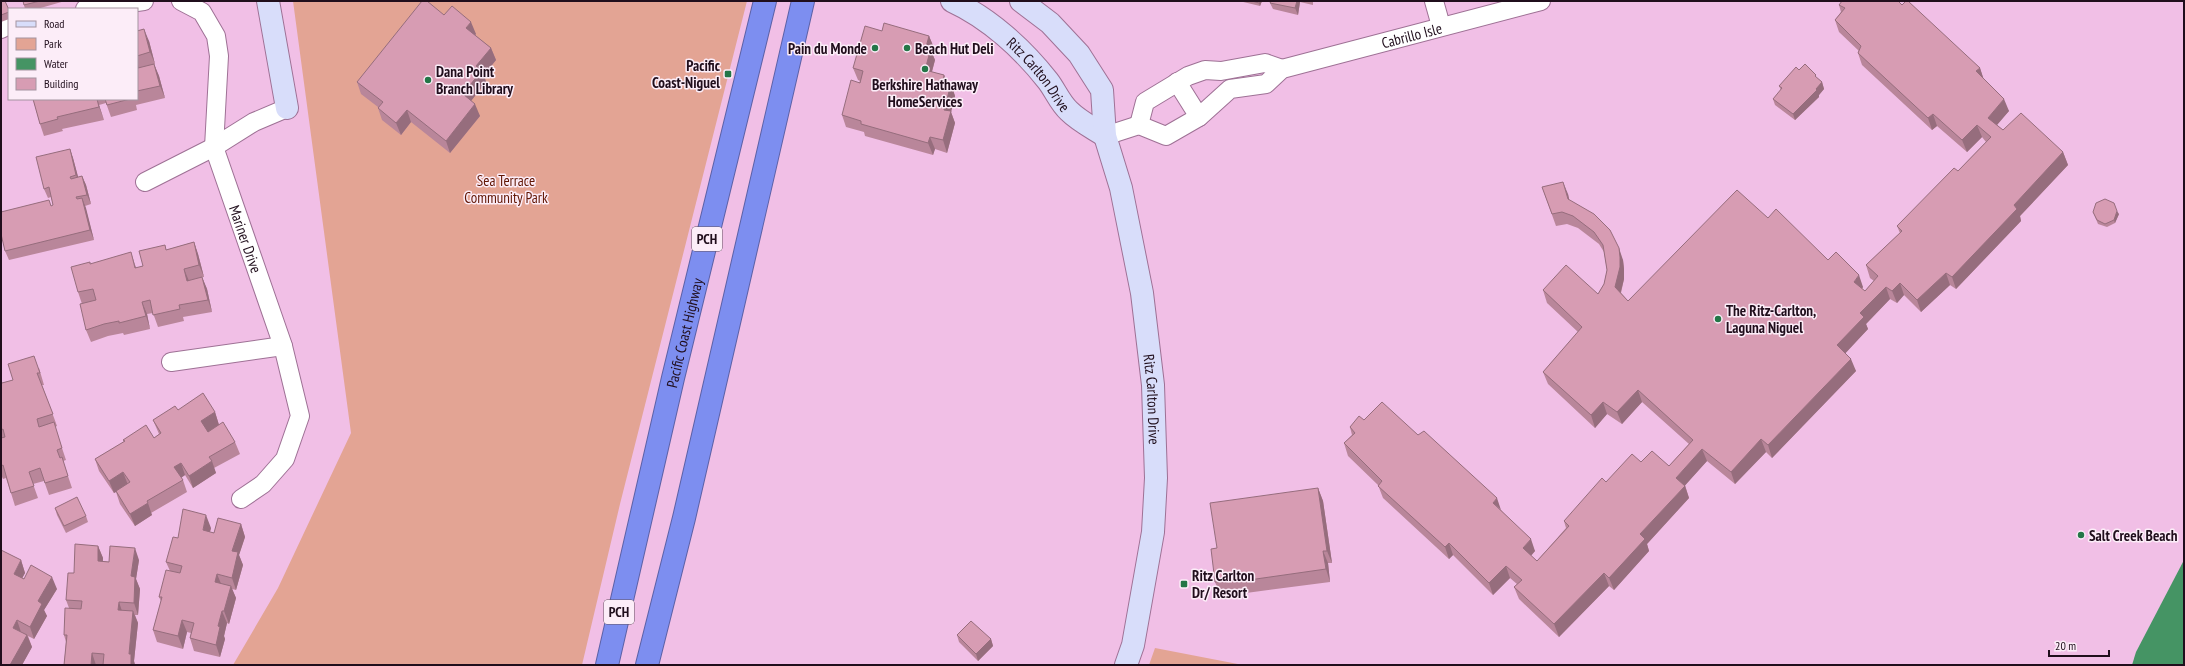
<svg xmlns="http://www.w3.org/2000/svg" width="2185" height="666" viewBox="0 0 2185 666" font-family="'PT Sans Narrow',sans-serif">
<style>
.green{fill:#e3a494}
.water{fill:#459464}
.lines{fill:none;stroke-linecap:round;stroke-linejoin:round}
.street-casing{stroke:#9e7195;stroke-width:20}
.secondary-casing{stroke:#9e7195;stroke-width:24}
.highway-casing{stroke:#5c61a6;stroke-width:24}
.street{stroke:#fff;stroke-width:18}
.secondary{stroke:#d8ddfa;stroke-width:22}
.highway{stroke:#7d8ef0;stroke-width:22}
.wall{fill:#b9869a}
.shaded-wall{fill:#966d7d}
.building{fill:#d79cb3;stroke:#966d7d}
.poi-dot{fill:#247647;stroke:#fcedf8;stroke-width:1.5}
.labels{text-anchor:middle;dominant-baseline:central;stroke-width:3;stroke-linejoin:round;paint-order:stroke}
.shield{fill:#fcedf8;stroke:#62515e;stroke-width:1}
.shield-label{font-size:14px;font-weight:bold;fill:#200e1c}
.street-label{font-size:15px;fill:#200e1c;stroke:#fcedf8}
.poi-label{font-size:15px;font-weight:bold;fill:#200e1c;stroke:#fcedf8;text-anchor:start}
.park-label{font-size:15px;fill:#611604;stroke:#fcedf8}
</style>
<rect width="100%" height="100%" fill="#f1bfe6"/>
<!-- green -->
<path class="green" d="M293,1H747L620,504L582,665H233L278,588L351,433Z
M1155,648L1243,665H1149Z"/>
<!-- water -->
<path class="water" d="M2184,560V665H2132L2136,652Z"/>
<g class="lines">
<defs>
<g id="street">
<path id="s1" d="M181,1L202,12L216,36L219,56L214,147L283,346L300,416L285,459L263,484L241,499"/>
<path d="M1434,1L1441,26"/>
<path d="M85,9L144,1"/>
<path d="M1,29L9,25"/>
<path d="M1177,82L1199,117"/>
<path d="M1139,125L1145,102L1188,76L1205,70L1221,71L1265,63L1282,69"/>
<path id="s2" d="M1105,136L1139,125L1166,136L1199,117L1230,89L1266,84L1282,69L1541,1"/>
<path d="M145,182L214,147L254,122L287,108"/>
<path d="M171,362L283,346"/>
</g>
<g id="secondary">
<path d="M268,1L287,108"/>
<path id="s3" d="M952,1C989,18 1023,49 1048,81C1055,90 1060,103 1069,111C1079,121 1093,128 1105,136"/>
<path id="s4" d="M1021,1L1050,23L1079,54L1102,90L1105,136L1121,188L1142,293L1153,385L1156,478L1153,532L1133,645L1126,665"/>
</g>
<g id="highway">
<path id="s5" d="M607,665L673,378L765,1"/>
<path d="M647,665L684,518L803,1"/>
</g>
</defs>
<!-- street casing -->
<use href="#street" class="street-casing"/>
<!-- secondary casing -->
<use href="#secondary" class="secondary-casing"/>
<!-- highway casing -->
<use href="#highway" class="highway-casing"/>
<!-- street -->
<use href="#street" class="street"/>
<!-- secondary -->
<use href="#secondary" class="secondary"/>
<!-- highway -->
<use href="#highway" class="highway"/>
</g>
<!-- wall -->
<path class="wall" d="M1,1L9,10V19L1,22Z
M23,1H65L37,9H25Z
M1239,1H1262L1260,6Z
M1271,1H1313V5L1300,2L1298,15L1273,9L1270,3Z
M1839,5H1902L1980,68L1983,78L2009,111L1996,125L2003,130L2063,152L2068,165L2020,216L2021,221L1956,289L1950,285L1921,312L1904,295L1897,303L1890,299L1866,324L1868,329L1845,353L1856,371L1772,458L1766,452L1735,484L1707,461L1685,485L1689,498L1647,544L1649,551L1614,590L1609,586L1559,637L1519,599L1514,587L1517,584L1510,578L1493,595L1453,555L1449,559L1383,498L1378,485L1348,456L1344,443L1352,435L1350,427L1364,420L1501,510L1535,551L1531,556L1537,561L1566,528L1564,521L1606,482L1641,462L1669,466L1689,444L1642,402L1622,424L1607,414L1595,428L1548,384L1543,372L1578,332L1547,303L1543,290L1598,294L1604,284L1607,270L1604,252L1599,244L1578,228L1567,224L1556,226L1542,187L1568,194L1569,200L1623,260L1624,269V279L1621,293L1628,301L1768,218L1828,260L1863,287L1862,289L1865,291L1874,281L1870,278L1866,265L1900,233L1897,226L1958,171L1986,142L1982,137L1967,152L1937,126L1932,130L1862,65L1858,53L1859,51L1839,32L1835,20L1841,12Z
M444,15L476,34L475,35L491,48L496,60L484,75L486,82L471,101L480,116L450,153L411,122L401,135L382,120L378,108V107L361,94L357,82Z
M137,31L149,41L155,64H154L159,76L165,98L136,105L137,110L111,117L106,103L99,105L104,120L62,129L63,131L44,136L40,124L33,99H137Z
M882,31L929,36L934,48L932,53L935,60L932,72L944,75L947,83L951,84L955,96L951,112L955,123L947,153L935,149L933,155L865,136L864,132L846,127L842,115L860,81L858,80L853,68Z
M1799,70L1817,78L1822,82L1824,89L1819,95V97L1795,120L1775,105L1773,99L1781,90L1779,86Z
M70,149L73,158L78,177L82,176L86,185L91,204L85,206L94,240L9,260L5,251L52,206L53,205L51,197L48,198L44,189Z
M2093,212L2119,214L2115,223L2107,227L2098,224Z
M194,242L198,254L204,277H202L207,289L212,312L183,317L184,321L158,327L153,313L147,314L150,329L124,335L123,333L108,336L91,342L86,330L82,304L78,292L90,264L135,265L136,268L143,266L165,245L166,250Z
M39,368L44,385H42L57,426L55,427L66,460L63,461L72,488L49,495L44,481L33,484L38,498L15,506L11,493L6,478L3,479L1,475V380L2,383L13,380Z
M178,410L215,412L219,425L235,442L240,454L214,468L216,473L193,488L185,475L181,478L183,480L187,492L151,513L152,515L135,526L120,504L116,492L114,493L99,471L95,459L124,442L123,440L154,438L159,434L153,420Z
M1318,488L1323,501L1332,563H1328L1330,582L1246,593V590L1220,594L1215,582L1217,548Z
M55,508L86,516L88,522L66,533L57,515Z
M241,524L245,537L239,555L243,565L236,590L232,589L236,598L229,624L227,623L224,636L225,639L220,657L194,651L190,638L191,633L187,632L183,649L157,642L153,630L161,601L159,597L170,571L166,562L178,538L211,528L210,532L214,533Z
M98,546L103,558V561L109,562L139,560L136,579L140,589L138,615H135L138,623L134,661L135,665H64L66,642L64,635L69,608L66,600L74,573Z
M21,560L25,573L22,578L57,589L44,610L47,616L34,639L28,636L32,647L22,665H1Z
M957,635L991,639L993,646L978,661L959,642Z"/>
<!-- shaded-wall -->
<path class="shaded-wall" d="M1260,1H1262L1260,6L1259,3Z
M1297,1H1300V2L1298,15L1295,8Z
M471,22L476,34L471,40L466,28Z
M144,29L149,41L155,64L150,52Z
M929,36L934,48L932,53L935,60L929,82L925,70L926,47Z
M491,48L496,60L484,75L486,82L467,106L463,94L476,66Z
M154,64L159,76L165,98L160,86Z
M1980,68L1984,80L1976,71Z
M944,75L949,87L943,82Z
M1822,82L1824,89L1819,95V97L1795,120L1793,114Z
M951,84L955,96L951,112L955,123L947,153L943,140L944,110Z
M97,99L104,120L99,107Z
M2004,99L2009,111L1992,131L1988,118Z
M475,104L480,116L450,153L446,141Z
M407,110L411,122L401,135L396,123Z
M1933,114L1937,126L1932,130L1928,118Z
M1977,125L1982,137L1967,152L1962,140Z
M930,137L935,149L933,155L928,143Z
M70,149L73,158L80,184L76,175Z
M2063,152L2068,165L2020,216L2021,221L1956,289L1952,277L2014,205Z
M82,176L86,185L91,204L87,195Z
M1563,182L1568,194L1572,212L1568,199Z
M82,198L86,208L94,240L90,230Z
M2117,211L2119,214L2115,223L2114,220Z
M194,242L198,254L204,277L199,265Z
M1619,248L1623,260L1624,269V279L1619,299L1615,287Z
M131,252L135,265L139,280L135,268Z
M184,269L189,281H187Z
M1946,273L1950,285L1921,312L1917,300Z
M1859,275L1863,287L1858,294L1854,282Z
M202,277L207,289L212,312L208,300Z
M1900,283L1904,295L1897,303L1892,291Z
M1886,287L1890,299L1866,324L1868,329L1842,357L1837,345L1860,313Z
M142,302L147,314L150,329L146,316Z
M1851,359L1856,371L1772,458L1768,445Z
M1638,390L1642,402L1622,424L1617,412Z
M1603,402L1607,414L1595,428L1591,415Z
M215,412L219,425L206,433L201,421Z
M1761,439L1766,452L1735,484L1731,472Z
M1702,449L1707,461L1681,490L1676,478Z
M212,461L216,473L193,488L189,476Z
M181,463L185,475L179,479L174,467Z
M123,472L128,485L114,493L109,481Z
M1685,486L1689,498L1647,544L1649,551L1614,590L1609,578L1640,534Z
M1318,488L1323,501L1332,563L1327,551Z
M1497,498L1501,510L1493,503Z
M148,503L152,515L135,526L130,514Z
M206,515L211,528L207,542L203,530Z
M241,524L245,537L239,555L243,565L236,590L232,578V551Z
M1531,539L1535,551L1527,560L1523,548Z
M1449,543L1453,555L1449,559L1445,547Z
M98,546L103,558L102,573L98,561Z
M135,548L139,560L136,579L140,589L138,615L134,603L131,576Z
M1323,551L1328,563L1330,582L1326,569Z
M21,560L25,573L18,586L14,574Z
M1506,566L1510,578L1493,595L1489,583Z
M1604,573L1609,586L1559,637L1554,624Z
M217,574L222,586L215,582Z
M52,577L57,589L44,610L47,616L34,639L30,627L38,601Z
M231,586L236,598L229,624L224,611Z
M119,602L123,614L118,610Z
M133,611L138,623L134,661L135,665H131L129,654Z
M222,611L227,623L224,636L225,639L220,657L216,645L218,626Z
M17,620L21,632L13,628Z
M182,620L187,632L183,649L178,636Z
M27,635L32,647L22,665H10Z
M991,639L993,646L978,661L976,654Z
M92,653L96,665H91Z"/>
<!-- building -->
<path class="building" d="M1,1H5L9,10V12L1,15Z
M23,1H40L24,5Z
M422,1H427L444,15L452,6L471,22L466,28L491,48L476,66L482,70L463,94L475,104L446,141L407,110L396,123L378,108L383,102L357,82Z
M1252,1H1260L1259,3Z
M1271,1H1297L1295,8L1270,3Z
M1842,1H1898L1902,5L1906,1H1908L1980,68L1976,71L2004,99L1988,118L2003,130L2021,113L2063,152L2014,205L2017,209L1952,277L1946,273L1917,300L1900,283L1892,291L1886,287L1860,313L1864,317L1837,345L1851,359L1768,445L1761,439L1731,472L1702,449L1676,478L1685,486L1640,534L1645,539L1609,578L1604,573L1554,624L1514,587L1522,580L1506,566L1489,583L1449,543L1445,547L1378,486L1382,481L1344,443L1355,433L1350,427L1359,416L1364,420L1382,402L1418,435L1424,431L1497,498L1493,503L1531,539L1523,548L1537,561L1569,526L1564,521L1602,478L1606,482L1632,454L1641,462L1652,451L1669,466L1693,440L1638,390L1617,412L1603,402L1591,415L1543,372L1582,327L1543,290L1566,265L1598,294L1604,284L1607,270L1603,245L1594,232L1573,216L1562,212L1552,214L1542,187L1563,182L1568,199L1594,214L1610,230L1619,248L1620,257V267L1615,287L1628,301L1737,190L1768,218L1776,209L1828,260L1836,252L1859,275L1854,282L1865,291L1878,276L1866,265L1902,231L1897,226L1954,168L1958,171L1991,137L1977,125L1962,140L1933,114L1928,118L1858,53L1861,46L1835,20L1845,8L1839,5Z
M884,23L929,36L926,47L931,48L925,70L944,75L943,82L951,84L944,110L951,111L943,140L930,137L928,143L861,124V121L842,115L851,80L860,83L863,71L853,68L865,26L882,31Z
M144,29L150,52L137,56V31Z
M137,62L138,68L154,64L160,86L137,91Z
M1805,64L1816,75L1815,76L1822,82L1816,89L1817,90L1793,114L1773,99L1782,88L1779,86L1796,67L1799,70Z
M33,99H97L99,107L57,117L58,119L40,124Z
M105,99H130L107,105Z
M70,149L76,175L70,177L71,179L82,176L87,195L76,197L77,199L82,198L90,230L5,251L1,234V212L49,200L51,206L53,205L49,187L44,189L36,157Z
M2105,199L2114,203L2117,211L2114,220L2105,224L2097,220L2093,212L2096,203Z
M194,242L199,265L184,269L187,281L202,277L208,300L179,305L180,309L153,315L150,300L142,302L146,316L119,323V321L104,324L86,330L80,304L96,300L93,289L78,292L71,267L90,262V264L131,252L135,268L143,266L139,251L165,245L166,250Z
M34,356L40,373H37L53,414L37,419L39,427L54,422L62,448L57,450L60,458L62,457L68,476L45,483L40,468L29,472L34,486L11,493L3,465L1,466V438L5,437L3,429L1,430V381L2,383L13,380L8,364Z
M203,393L215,412L201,421L208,432L223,422L235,442L209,457L212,461L189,476L181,463L174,467L183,480L147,501L148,503L130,514L116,491L130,482L123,472L109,481L95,459L125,441L123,440L146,425L154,438L161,433L153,420L175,406L178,410Z
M1318,488L1327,551H1323L1326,569L1242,581V578L1215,582L1211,549L1217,548L1210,503Z
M77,497L86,516L64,526L55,508Z
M183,509L206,515L203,530L214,533L218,518L241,524L232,551L238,552L232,578L217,574L215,582L231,586L224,611H222L218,626L220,627L216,645L190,638L194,623L182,620L178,636L153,630L162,597H159L166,570L180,573L182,566L166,562L173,537L178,538Z
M75,544L98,546V561L109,562L110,546L135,548L131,576L135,577L134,603L119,602L118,610L133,611L129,654H131V665H103L104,654L92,653L91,665H64L67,635H64L65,608L81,609L82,601L66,600L68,573H74Z
M1,550L21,560L14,574L24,579L31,565L52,577L38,601L42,604L30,627L17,620L13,628L27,635L10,665H1Z
M971,621L991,639L976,654L957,635Z"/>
<!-- markers -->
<g class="poi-dot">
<circle cx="875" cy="48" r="4"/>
<circle cx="907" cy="48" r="4"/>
<circle cx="925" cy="69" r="4"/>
<rect x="724" y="70" width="8" height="8" rx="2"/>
<circle cx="428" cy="80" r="4"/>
<circle cx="1718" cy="319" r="4"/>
<circle cx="2081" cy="535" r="4"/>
<rect x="1180" y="580" width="8" height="8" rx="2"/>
</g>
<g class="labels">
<!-- shield labels -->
<g class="shield">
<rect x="692" y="227" width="30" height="24" rx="3"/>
<rect x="604" y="600" width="30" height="24" rx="3"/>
</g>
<g class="shield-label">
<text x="707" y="239">PCH</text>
<text x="619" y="612">PCH</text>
</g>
<!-- street labels -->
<g class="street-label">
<text stroke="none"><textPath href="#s2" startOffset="337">Cabrillo Isle</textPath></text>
<text stroke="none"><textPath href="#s3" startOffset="115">Ritz Carlton Drive</textPath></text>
<text stroke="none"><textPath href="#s1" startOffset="260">Mariner Drive</textPath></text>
<text stroke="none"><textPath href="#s5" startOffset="341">Pacific Coast Highway</textPath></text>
<text stroke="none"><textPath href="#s4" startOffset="436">Ritz Carlton Drive</textPath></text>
</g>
<!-- poi labels -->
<g class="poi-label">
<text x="867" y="48" text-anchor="end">Pain du Monde</text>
<text x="915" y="48">Beach Hut Deli</text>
<text x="720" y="65" text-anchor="end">Pacific<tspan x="720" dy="17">Coast-Niguel</tspan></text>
<text x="436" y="71">Dana Point<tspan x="436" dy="17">Branch Library</tspan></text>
<text x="925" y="84" text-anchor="middle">Berkshire Hathaway<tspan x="925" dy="17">HomeServices</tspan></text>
<text x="1726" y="310">The Ritz-Carlton,<tspan x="1726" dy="17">Laguna Niguel</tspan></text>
<text x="2089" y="535">Salt Creek Beach</text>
<text x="1192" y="575">Ritz Carlton<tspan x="1192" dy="17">Dr/ Resort</tspan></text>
</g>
<!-- park labels -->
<g class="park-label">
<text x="506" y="180">Sea Terrace<tspan x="506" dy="17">Community Park</tspan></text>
</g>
</g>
<!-- border -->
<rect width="2185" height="666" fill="none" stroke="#200e1c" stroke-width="4"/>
<!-- legend -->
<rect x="8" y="8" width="130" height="92" fill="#fcedf8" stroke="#a494a0"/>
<rect x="16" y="21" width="20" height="6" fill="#d8ddfa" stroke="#a494a0"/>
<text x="44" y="28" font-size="12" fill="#200e1c">Road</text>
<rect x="16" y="38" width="20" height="12" fill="#e3a494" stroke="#a494a0"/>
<text x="44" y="48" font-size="12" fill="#200e1c">Park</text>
<rect x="16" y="58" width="20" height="12" fill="#459464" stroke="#a494a0"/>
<text x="44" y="68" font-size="12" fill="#200e1c">Water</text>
<rect x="16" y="78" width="20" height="12" fill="#d79cb3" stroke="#a494a0"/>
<text x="44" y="88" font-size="12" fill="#200e1c">Building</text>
<!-- scale -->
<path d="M2049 650v6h60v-6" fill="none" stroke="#200e1c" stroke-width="2"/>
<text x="2055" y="650" font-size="12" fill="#200e1c" stroke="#fcedf8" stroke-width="3" paint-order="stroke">20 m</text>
</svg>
